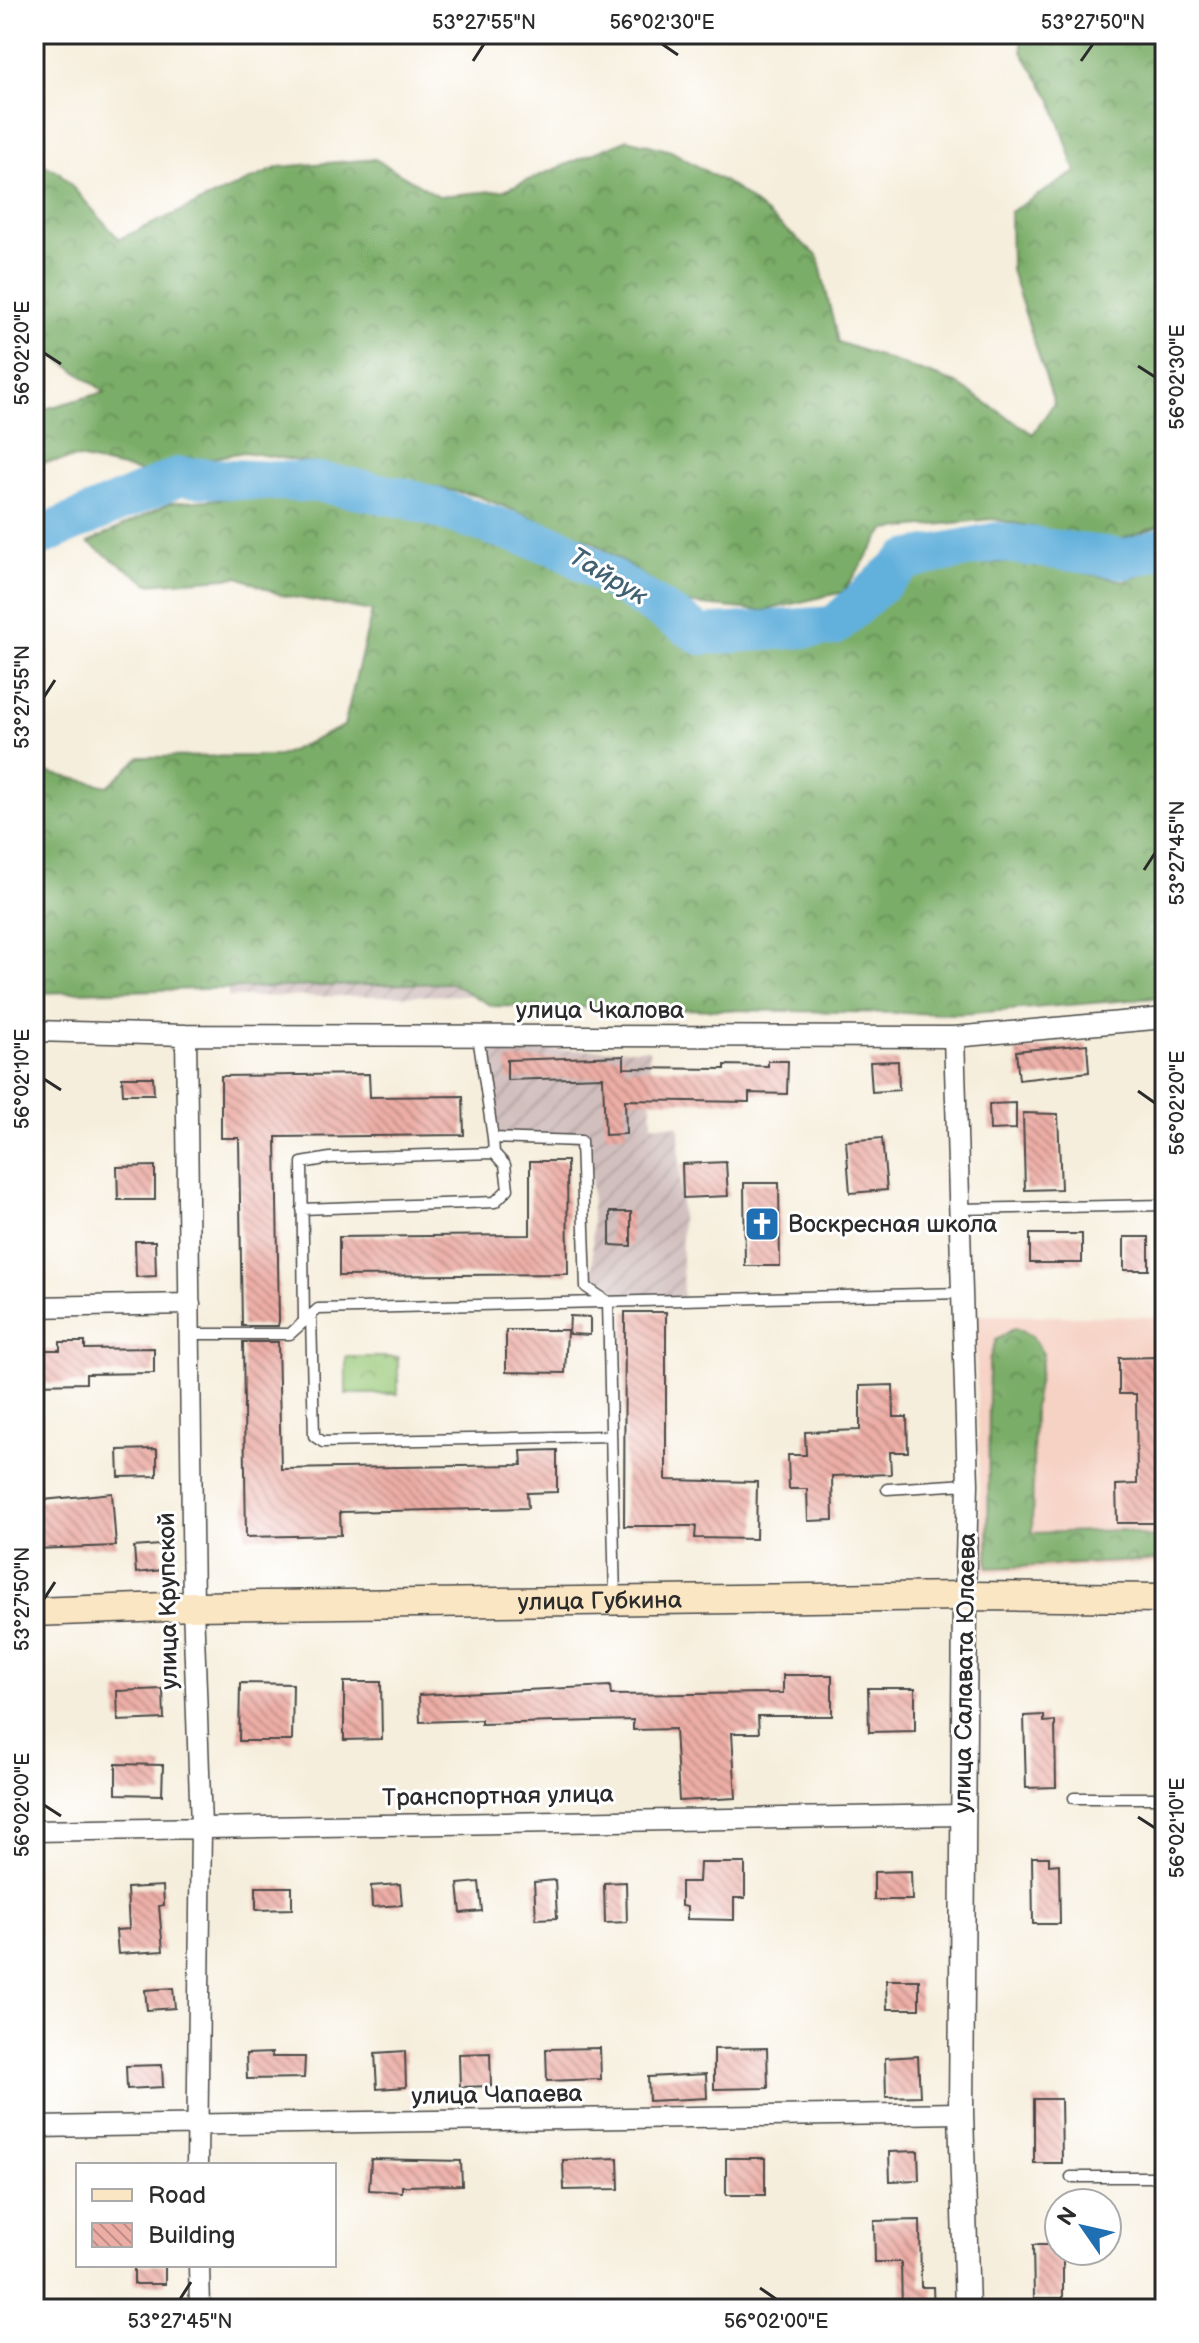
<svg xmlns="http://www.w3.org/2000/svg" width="1199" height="2343" viewBox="0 0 1199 2343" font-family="'Balsamiq Sans',sans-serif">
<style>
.built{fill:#f6d2c4}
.industrial{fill:url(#industrial-furrows)}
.forest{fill:url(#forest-crowns);stroke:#526c4a;stroke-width:2}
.park{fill:url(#park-crowns);stroke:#627a52;stroke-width:2}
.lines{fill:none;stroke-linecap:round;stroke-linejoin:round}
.river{stroke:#62b0dc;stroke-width:40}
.building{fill:url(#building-back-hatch)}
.service-casing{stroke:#494846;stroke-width:13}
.minor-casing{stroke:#494846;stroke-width:23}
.tertiary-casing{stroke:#494846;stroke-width:27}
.secondary-casing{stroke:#494846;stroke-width:31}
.service{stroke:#fff;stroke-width:10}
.minor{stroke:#fff;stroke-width:20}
.tertiary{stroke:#fff;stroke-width:24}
.secondary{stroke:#fbe6c4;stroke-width:28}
.ticks{fill:none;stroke:#2b2b2b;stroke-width:3}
.labels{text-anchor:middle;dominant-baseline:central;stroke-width:6;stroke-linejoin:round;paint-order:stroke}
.street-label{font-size:24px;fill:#2b2b2b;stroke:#fff}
.poi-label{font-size:24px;fill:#2b2b2b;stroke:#fff;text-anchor:start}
.water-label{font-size:26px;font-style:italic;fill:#416072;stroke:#fff}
.neatline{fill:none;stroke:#2b2b2b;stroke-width:3}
.ticks-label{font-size:20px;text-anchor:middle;fill:#2b2b2b}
</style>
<defs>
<pattern id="industrial-furrows" width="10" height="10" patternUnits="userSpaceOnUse" patternTransform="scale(2)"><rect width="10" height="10" fill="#d1bfbe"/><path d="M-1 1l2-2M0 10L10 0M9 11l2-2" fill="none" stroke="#b4a4a3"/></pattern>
<pattern id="forest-crowns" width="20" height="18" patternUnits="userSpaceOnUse" patternTransform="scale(2)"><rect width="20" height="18" fill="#7aad68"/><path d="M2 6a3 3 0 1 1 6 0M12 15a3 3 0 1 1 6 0" fill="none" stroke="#648d56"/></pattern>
<pattern id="park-crowns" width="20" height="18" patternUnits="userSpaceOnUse" patternTransform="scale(2)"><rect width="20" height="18" fill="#99c978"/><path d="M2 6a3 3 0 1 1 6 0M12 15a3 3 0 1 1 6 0" fill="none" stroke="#7da363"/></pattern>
<pattern id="building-back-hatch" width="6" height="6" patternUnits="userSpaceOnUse" patternTransform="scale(2)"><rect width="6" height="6" fill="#ecada5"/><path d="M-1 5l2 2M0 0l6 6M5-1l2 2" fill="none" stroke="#bf8d87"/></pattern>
</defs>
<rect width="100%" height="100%" fill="#fff"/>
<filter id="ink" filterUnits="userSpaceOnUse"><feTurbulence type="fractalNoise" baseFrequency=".0125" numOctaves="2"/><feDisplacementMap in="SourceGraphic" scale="16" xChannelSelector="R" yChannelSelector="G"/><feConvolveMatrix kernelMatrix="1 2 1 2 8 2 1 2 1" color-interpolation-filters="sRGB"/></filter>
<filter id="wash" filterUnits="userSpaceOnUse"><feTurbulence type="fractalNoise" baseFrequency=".006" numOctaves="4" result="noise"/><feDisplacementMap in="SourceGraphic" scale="32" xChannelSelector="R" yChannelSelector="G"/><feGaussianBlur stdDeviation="1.8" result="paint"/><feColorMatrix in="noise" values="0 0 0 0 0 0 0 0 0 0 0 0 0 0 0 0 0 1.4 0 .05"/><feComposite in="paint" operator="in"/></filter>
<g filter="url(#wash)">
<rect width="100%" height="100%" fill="#f6eedc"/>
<!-- built -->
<path class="built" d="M975,1315L1165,1317V1564L982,1573Z"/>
<!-- industrial -->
<path class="industrial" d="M510,970V995L228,997V972Z
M649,1049L652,1124L679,1126L683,1300H593L591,1141H500L489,1051Z"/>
<!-- forest -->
<path class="forest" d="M1021,34H1165V524L1111,543L993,519L885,530L843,592L763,611L684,603L592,541L477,496L361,471L244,452L141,472L78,458L34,464V412L105,392L34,341V160L59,172L119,239L279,167L375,159L439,196L504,190L628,139L671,151L735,188L818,256L838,342L956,383L1033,434L1054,403L1011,270L1010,212L1076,172L1052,100L1022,52Z
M259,496L346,499L452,525L556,561L644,621L696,644L805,640L862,622L898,578L974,563L1032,562L1125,581L1165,565V997L961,1014L492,1006L451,983L34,993V736L45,772L108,786L140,757L279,756L344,726L372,611L281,595L239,577L149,584L88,543L170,503Z
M1015,1328L1032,1336L1043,1354L1034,1406L1032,1533L1123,1530L1165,1541V1560L988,1568L989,1360L996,1340Z"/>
<!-- park -->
<path class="park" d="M346,1357H398V1394H346Z"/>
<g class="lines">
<!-- river -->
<path class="river" d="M34,539L178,477L324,483L409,499L562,548L702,635L834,626L907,560L997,542L1126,559L1165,547"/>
</g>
<g id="blocks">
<!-- building -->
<path class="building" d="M1087,1044L1089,1072L1019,1080L1016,1051Z
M624,1056V1068L725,1069V1065L768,1066V1061H788L787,1094L749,1093V1102L625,1100L626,1134L605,1135L603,1077L507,1080V1060Z
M898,1061L899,1090L872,1092L870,1062Z
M369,1074L370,1097L463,1096L464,1135L276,1137L279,1321L278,1326H242L239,1138H221V1076Z
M122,1077H153L154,1094H123Z
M1016,1103V1129L990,1130L989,1104Z
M1023,1113L1058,1114L1061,1189L1025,1190Z
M882,1138L887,1190L850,1193L846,1141Z
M530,1161H567L568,1274L339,1276V1237L530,1235Z
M726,1162L728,1196L683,1198L682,1164Z
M155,1166V1200H118L117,1167Z
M744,1183H779L780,1266H745Z
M610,1212H631V1246L610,1245Z
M1030,1234H1082V1263H1030Z
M1124,1237H1149V1270H1124Z
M135,1241H155L156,1276L136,1277Z
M625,1312H666V1480L757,1482L756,1539L695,1538L696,1526H624Z
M570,1316L590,1317V1335L569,1334Z
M506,1330H567L565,1373L506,1372Z
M60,1342H85V1349L154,1348V1373L86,1374V1383L34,1384V1350H60Z
M243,1342H278L281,1469L522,1465L521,1451L557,1450V1492L527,1493L528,1508L340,1512L341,1535L246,1537Z
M1156,1357L1157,1395H1165V1486H1160L1161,1523H1117L1116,1485L1137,1484L1136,1394H1119V1358Z
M893,1385L894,1417H907L908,1452H890L891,1474L832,1476L833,1520L808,1521L807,1489H789L788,1455H806L805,1432L860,1430V1386Z
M157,1449V1476L119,1477L118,1450Z
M112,1493L116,1546L34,1549V1501Z
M160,1545L162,1570L136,1573L134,1547Z
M783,1675H832V1716H758L759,1733H732L736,1798L679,1801L675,1729L633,1730V1720L481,1724V1720L420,1722L419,1695L610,1686L611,1695L783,1693Z
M344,1682H381L382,1739L344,1740Z
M240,1683L293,1684L292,1741H239Z
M868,1688H915V1731L869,1732Z
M163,1689L164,1719L118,1721L117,1691Z
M1044,1715V1722L1055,1721L1056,1787L1026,1788L1024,1716Z
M116,1764L163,1765L162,1795L116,1794Z
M1032,1857H1049V1865L1059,1864L1060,1924H1033Z
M700,1863H745V1898H734V1920L687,1919V1907L681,1906V1882H699Z
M911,1871L912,1900H874V1872Z
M555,1880L557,1918L536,1919L534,1882Z
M479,1882L482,1911L461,1913L458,1884Z
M626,1882L627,1922L605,1923L604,1883Z
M400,1884L402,1905L372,1907L371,1886Z
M163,1886L164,1905L159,1906L163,1951L118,1954L116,1930L129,1929L127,1888Z
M256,1887H292V1909L256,1910Z
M886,1980H919V2009H887Z
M173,1988L175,2008L147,2010L145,1990Z
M600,2048L601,2079L547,2081L546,2049Z
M767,2048L768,2088L714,2089V2049Z
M405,2051L406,2087L377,2089L375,2053Z
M272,2053V2057H305L304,2078L247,2079L246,2054Z
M490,2053L491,2086L460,2087L459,2054Z
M918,2056L920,2096L886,2097L885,2058Z
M162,2065L163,2087L127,2089L126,2066Z
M706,2074L707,2098L649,2101L648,2077Z
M1034,2099H1061L1062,2163H1034Z
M918,2151L919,2180L890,2181L889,2152Z
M618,2158L619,2189L564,2190L563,2160Z
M726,2158H765V2195H726Z
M371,2159L461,2161L462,2185L402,2186V2192L369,2190Z
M920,2220L921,2287H933L934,2309H902L901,2262H875L874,2221Z
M1033,2245H1059V2251H1063V2298H1034Z
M134,2265H165V2284H134Z"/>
</g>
</g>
<g filter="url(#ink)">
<use href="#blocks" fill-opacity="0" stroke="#494846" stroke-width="2"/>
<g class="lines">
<defs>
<path id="service" d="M478,1036L493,1138L581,1141L586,1287L608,1302L615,1600
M302,1209L495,1202L508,1189L505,1165L494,1153
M959,1209L1165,1205
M311,1315L314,1436L323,1442L609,1436
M304,1321L302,1163L330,1158L494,1153L493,1138
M190,1334H290L318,1309L962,1293
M887,1489L968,1484
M1074,1798H1165
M1071,2177H1165"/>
<path id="minor" d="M34,1031L186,1035L954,1037L1165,1018
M186,1035L193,1606L201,1826L197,2165
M954,1037L968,1484L965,1596
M34,1307L190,1304
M34,1831L963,1815
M34,2127L961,2113
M199,2265L200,2309"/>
<path id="tertiary" d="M965,1596L961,2113L967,2309"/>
<g id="secondary">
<path id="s1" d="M34,1612L193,1606L965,1596L1165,1598"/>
</g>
</defs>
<!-- service casing -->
<use href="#service" class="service-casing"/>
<!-- minor casing -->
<use href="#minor" class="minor-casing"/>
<!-- tertiary casing -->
<use href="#tertiary" class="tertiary-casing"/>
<!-- secondary casing -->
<use href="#secondary" class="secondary-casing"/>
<!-- service -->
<use href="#service" class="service"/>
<!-- minor -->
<use href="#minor" class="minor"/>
<!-- tertiary -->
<use href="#tertiary" class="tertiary"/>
<!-- secondary -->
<use href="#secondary" class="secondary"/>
</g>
</g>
<!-- ticks -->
<path class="ticks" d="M662,44L678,55M473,61L484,44M1081,61L1093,44M44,353L61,364M1138,366L1155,377M44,697L55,680M1144,870L1155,853M44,1079L61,1090M1138,1091L1155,1103M44,1599L55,1582M44,1805L61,1816M1138,1817L1155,1828M760,2288L776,2299M180,2299L191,2282"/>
<!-- icons -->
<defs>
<symbol id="church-square" viewBox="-11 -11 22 22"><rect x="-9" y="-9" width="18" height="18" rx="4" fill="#1f6fb2" stroke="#fff"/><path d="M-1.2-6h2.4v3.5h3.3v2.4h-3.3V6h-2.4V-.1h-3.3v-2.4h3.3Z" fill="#fff"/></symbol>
</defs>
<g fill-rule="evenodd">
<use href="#church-square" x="742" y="1204" width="40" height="40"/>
</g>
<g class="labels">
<!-- street labels -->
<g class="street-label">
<text x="600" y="1010">улица Чкалова</text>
<text transform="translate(168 1601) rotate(-91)">улица Крупской</text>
<text stroke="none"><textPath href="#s1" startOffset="566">улица Губкина</textPath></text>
<text transform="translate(965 1673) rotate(-89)">улица Салавата Юлаева</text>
<text transform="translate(498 1796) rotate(-1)">Транспортная улица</text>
<text transform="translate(497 2095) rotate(-1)">улица Чапаева</text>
</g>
<!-- poi labels -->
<g class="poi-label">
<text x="788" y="1224">Воскресная школа</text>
</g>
<!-- water labels -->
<g class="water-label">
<text transform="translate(608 577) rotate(31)">Тайрук</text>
</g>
</g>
<!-- margin -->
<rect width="1199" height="2343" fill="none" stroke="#fff" stroke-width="88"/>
<!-- legend -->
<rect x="76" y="2163" width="260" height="104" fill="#ffffff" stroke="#aaaaaa" stroke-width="2"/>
<rect x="92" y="2189" width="40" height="12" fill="#fbe6c4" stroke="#aaaaaa" stroke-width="2"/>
<text x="148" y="2203" font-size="24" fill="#2b2b2b">Road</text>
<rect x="92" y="2223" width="40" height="24" fill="url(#building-back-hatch)" stroke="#aaaaaa" stroke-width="2"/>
<text x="148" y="2243" font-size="24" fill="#2b2b2b">Building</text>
<!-- north arrow -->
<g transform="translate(1083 2227) rotate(304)"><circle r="38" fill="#ffffff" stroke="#aaaaaa" stroke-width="2"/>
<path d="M0-6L14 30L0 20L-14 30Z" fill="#1f6fb2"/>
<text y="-12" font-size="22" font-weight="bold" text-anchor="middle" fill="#2b2b2b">N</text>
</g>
<rect x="44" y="44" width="1111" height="2255" class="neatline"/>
<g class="ticks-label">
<text x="484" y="29">53°27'55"N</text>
<text x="662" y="29">56°02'30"E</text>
<text x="1093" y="29">53°27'50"N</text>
<text transform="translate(22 353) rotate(-90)" y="7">56°02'20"E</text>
<text transform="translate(1177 377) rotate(-90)" y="7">56°02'30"E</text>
<text transform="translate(22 697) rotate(-90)" y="7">53°27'55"N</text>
<text transform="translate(1177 853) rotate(-90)" y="7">53°27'45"N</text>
<text transform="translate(22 1079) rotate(-90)" y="7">56°02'10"E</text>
<text transform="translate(1177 1103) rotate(-90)" y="7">56°02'20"E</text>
<text transform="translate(22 1599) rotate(-90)" y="7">53°27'50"N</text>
<text transform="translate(22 1805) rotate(-90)" y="7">56°02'00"E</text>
<text transform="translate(1177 1828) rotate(-90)" y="7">56°02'10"E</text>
<text x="180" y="2328">53°27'45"N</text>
<text x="776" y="2328">56°02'00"E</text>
</g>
</svg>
